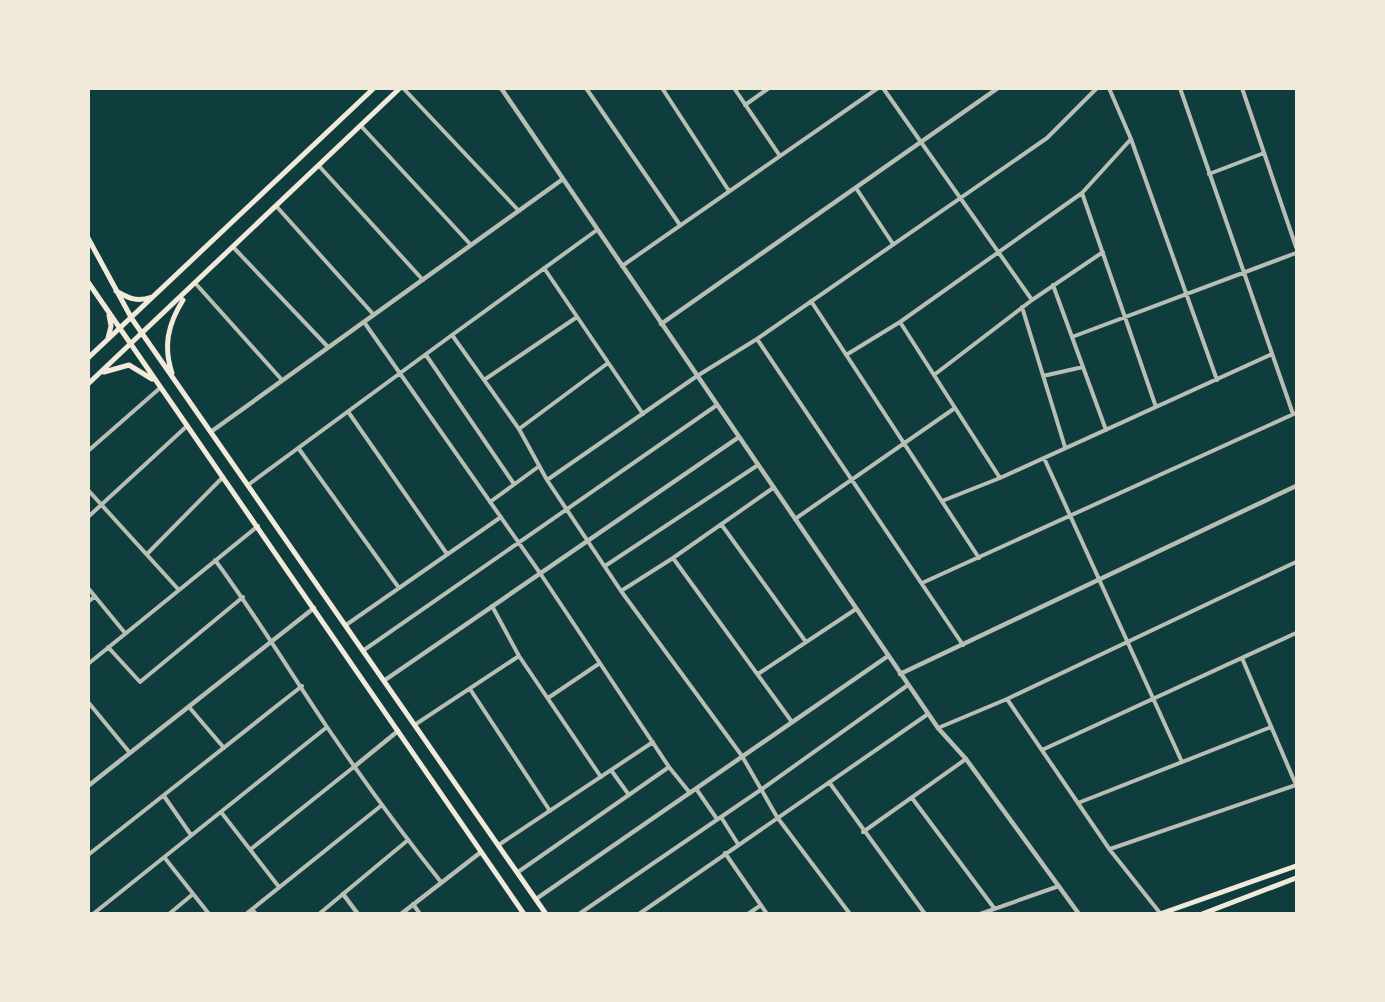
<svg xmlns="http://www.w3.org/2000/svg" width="1385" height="1002" viewBox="0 0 1385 1002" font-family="'Nunito Sans',sans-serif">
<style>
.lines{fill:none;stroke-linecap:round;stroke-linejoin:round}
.minor{stroke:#b8beb3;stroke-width:4}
.tertiary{stroke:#b8beb3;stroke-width:4.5}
.primary{stroke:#f1e9da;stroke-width:5}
</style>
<rect width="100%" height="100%" fill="#0f3d3e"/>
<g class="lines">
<!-- minor -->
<path class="minor" d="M403,88L519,211
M586,88L680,225
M662,88L729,191
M734,88L780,156
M883,88L1032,300
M1109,88L1131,139L1217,380
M1180,88L1293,414
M1242,88L1296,247
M745,105L769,88
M361,126L471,245
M319,166L423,280
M1209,174L1264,153
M856,188L893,244
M1082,193L1156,407
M277,207L374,315
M234,248L328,347
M622,266L878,88
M544,268L643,414
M196,284L282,380
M1053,285L1106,430
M811,301L979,558
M1022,307L1065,447
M364,322L540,573L669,767L690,793
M900,322L1000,478
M1072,337L1296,253
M757,339L963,645
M426,355L514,484
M846,355L900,322L1082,193L1131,139
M934,375L1032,300L1103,252
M1043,376L1083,367
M484,380L577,317
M349,413L447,554
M519,429L608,363
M299,449L399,588
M88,451L160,388
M1044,458L1182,762
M547,480L519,429L452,335L597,230
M248,485L452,335
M773,488L673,558L792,722
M88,490L178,589
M942,501L1000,478L1272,354
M490,502L538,467
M88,517L187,426
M795,519L955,408
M721,524L806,642
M148,553L223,477
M215,560C255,614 290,672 327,727C363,780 401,832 441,882
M605,566L758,465
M922,583L1296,413
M88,588L125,633
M621,591L673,558
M88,602L95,596
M492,606L519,656
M346,625L501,517
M108,647L140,682L243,597
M364,650L717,405
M1242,658L1296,785
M88,664L258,526
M758,674L856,609
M470,689L550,811
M548,698L600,663
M1007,699L1110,850L1160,913
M88,702L130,753
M189,707L224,748
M416,724L519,656L601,777
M938,728L1007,699L1296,562
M1042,750L1296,633
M611,770L629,795
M829,782L925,914
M697,790L717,819
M164,796L191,835
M912,798L994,908
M1078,803L1271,727
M221,812L279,887
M721,817L738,844
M863,832L966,759
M500,844L653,742
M251,849L355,766
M1110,849L1296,785
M725,853L767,914
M88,855L302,686
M164,857L209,914
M518,872L669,767
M413,904L420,914
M252,909L256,914
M93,914L327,727
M169,914L193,894
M246,914L382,805
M319,914L408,840
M579,914L762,789L908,685
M639,914L928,714
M748,914L761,905
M850,914L777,817L742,756L621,591L547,480L697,376L757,339L1047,138L1097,88
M980,914L1059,886"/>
<!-- tertiary -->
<path class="tertiary" d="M501,88L938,728L966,759L1079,914
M661,324L998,88
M212,431L563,179
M900,674L1296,486
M385,680L739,437
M355,766L398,731
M88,786L314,608
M343,894L358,914
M536,899L888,656
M401,914L481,852"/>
<!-- primary -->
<path class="primary" d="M88,238L132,319L546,914
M88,282L524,914
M116,291C130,299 137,302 152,297
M108,338L111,326L109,315
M88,358L374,88
M104,372L129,365L152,379
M172,373C163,346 168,324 183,300
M88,384L400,88
M1160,914L1296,866
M1202,914L1296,878"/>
</g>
<!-- border -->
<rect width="1385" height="1002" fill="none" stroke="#f1e9da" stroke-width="180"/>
</svg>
